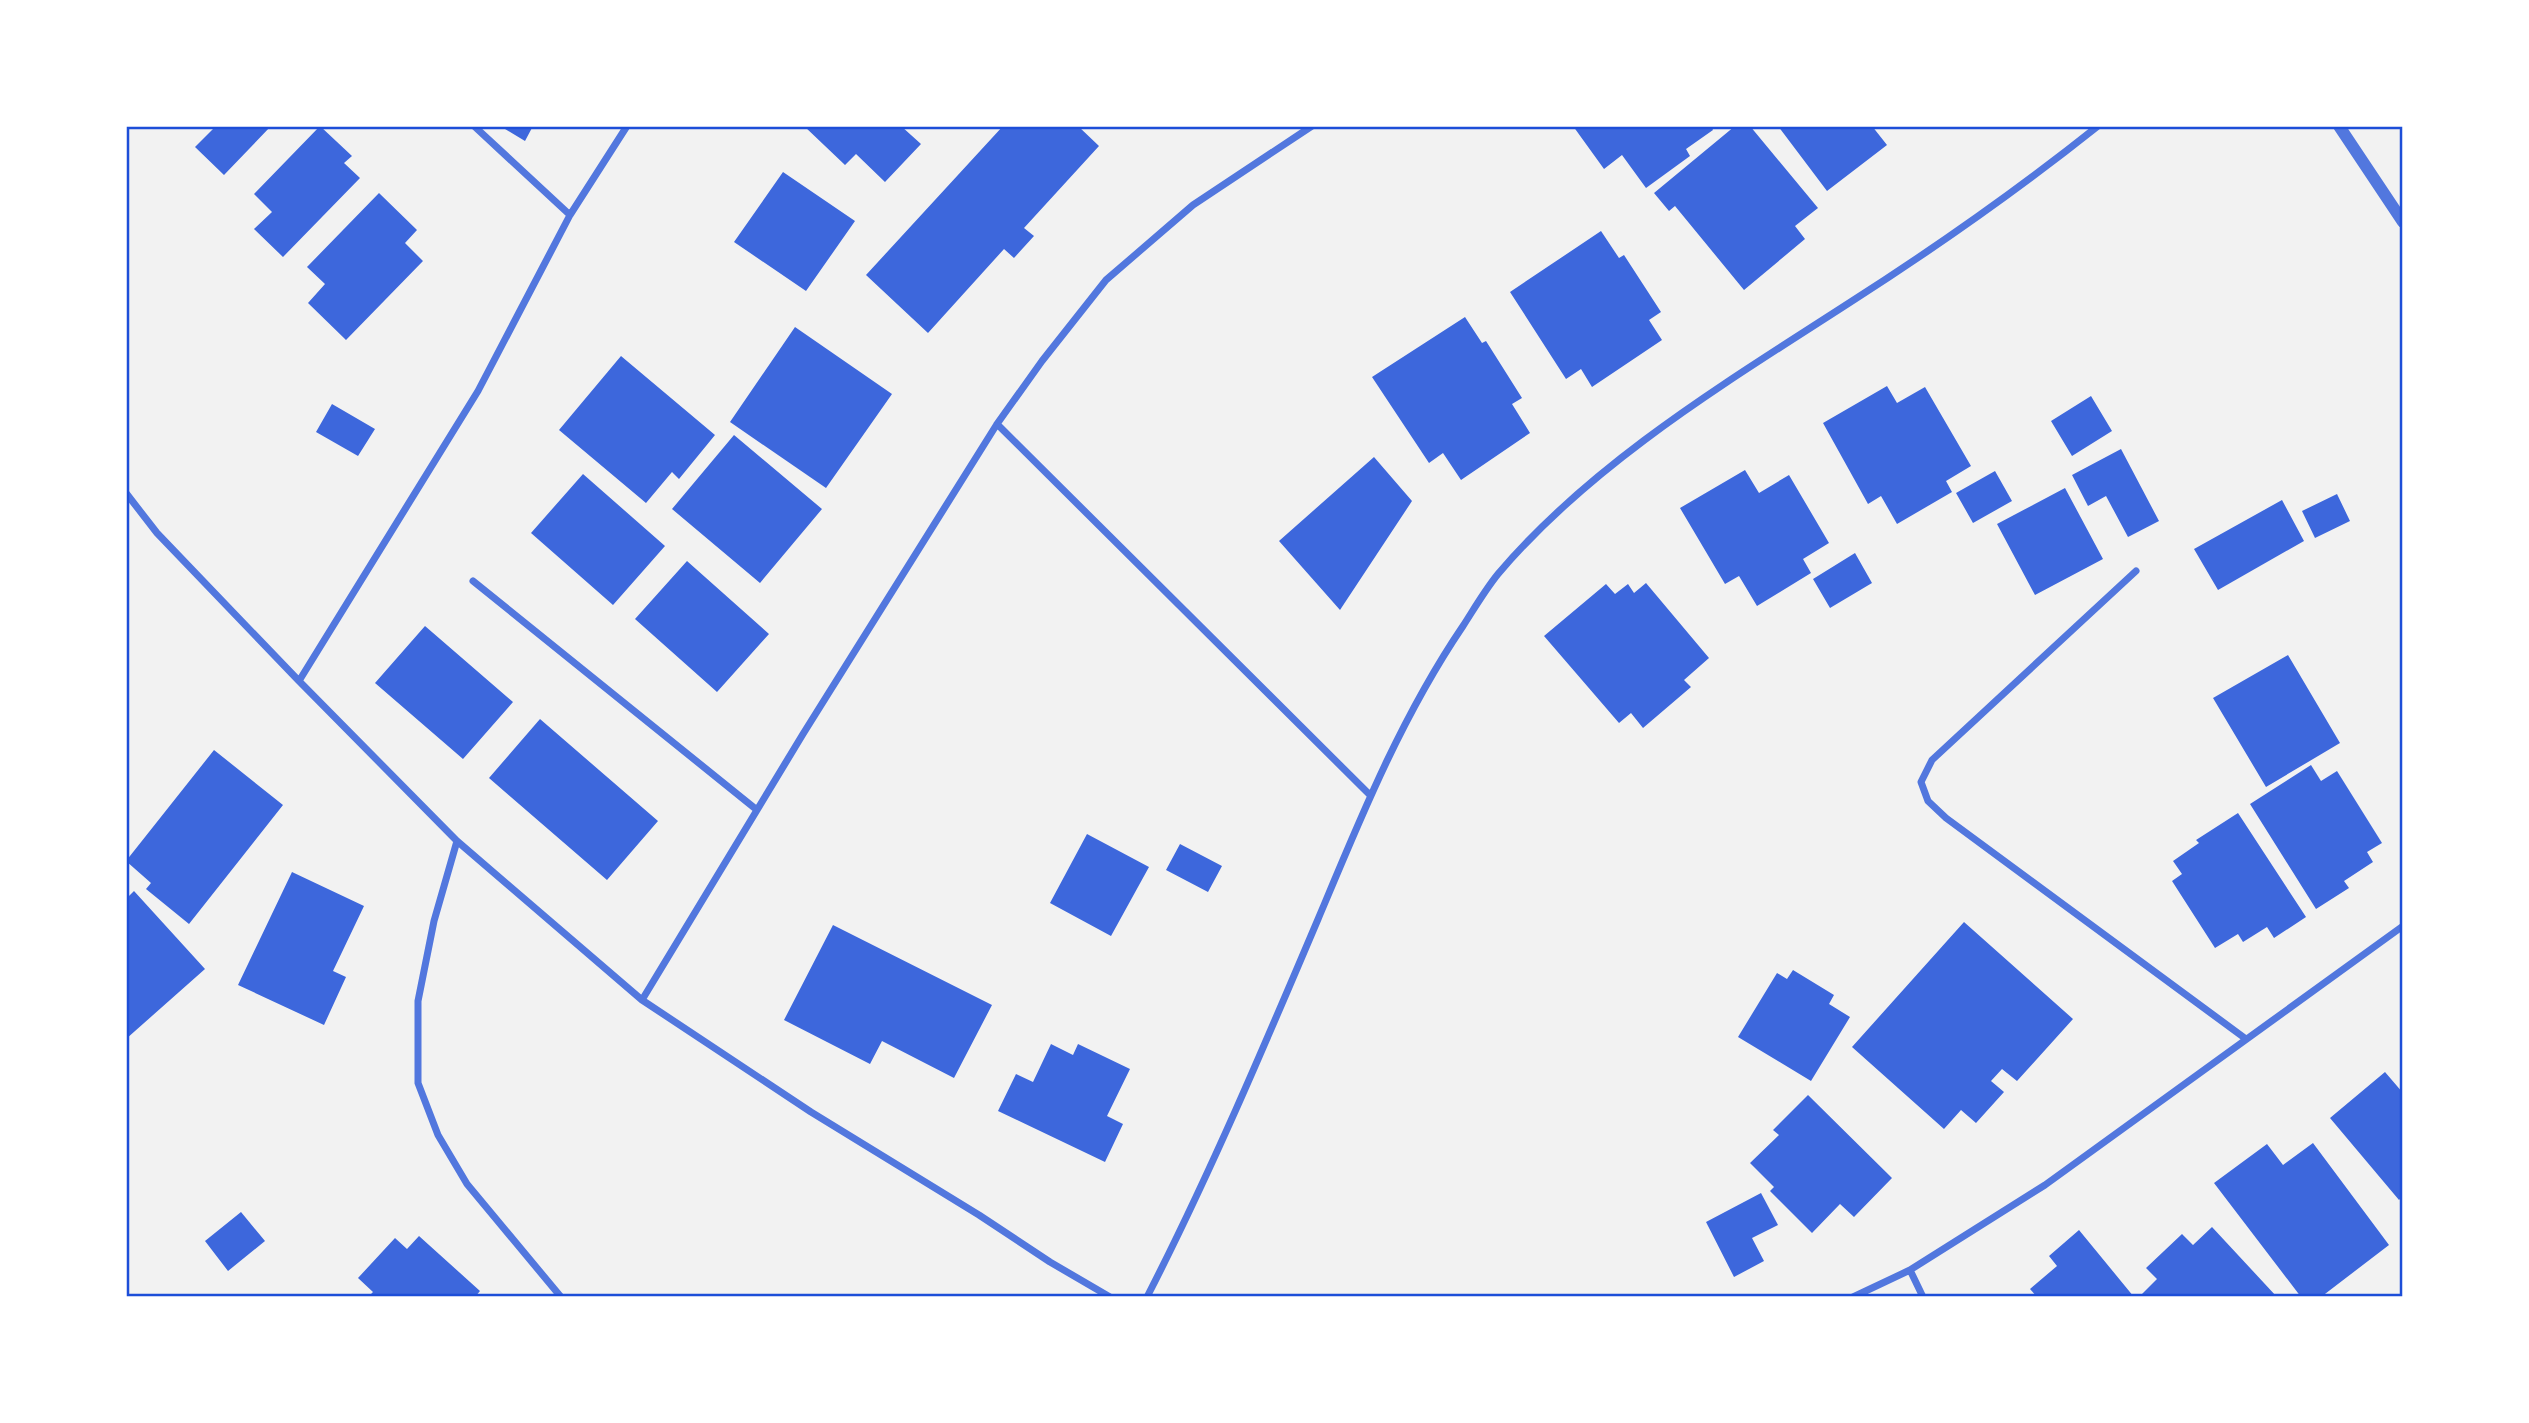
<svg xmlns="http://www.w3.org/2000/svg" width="2529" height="1423" viewBox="0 0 2529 1423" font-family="'Space Grotesk',sans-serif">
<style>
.building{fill:#3d67dc}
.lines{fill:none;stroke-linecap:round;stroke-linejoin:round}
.minor{stroke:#5277de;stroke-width:7}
.tertiary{stroke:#5277de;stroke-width:12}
.neatline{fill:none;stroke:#1d4ed8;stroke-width:2.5}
</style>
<rect width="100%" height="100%" fill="#f2f2f2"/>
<!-- building -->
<path class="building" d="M210,126H271L224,175L195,147L213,129Z
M320,126L352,156L344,163L360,178L283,257L254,229L272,212L254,194Z
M500,126H533L525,141Z
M804,126H901L921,144L885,182L856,154L845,165Z
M1003,126H1078L1099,146L1024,228L1034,236L1014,258L1004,249L928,333L866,275Z
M1573,126H1711L1713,130L1686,149L1690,156L1646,188L1622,155L1604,169Z
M1735,126H1750L1818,208L1795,226L1805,239L1744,290L1675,206L1669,211L1654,193Z
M1778,126H1872L1887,145L1827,191Z
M783,172L855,221L806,291L734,242Z
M379,193L417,230L405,243L423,261L346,340L308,303L325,284L307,267Z
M1601,231L1619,258L1624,255L1661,312L1649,320L1662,340L1592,387L1581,369L1566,379L1510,292Z
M1465,317L1482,343L1486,341L1522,398L1512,404L1530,433L1461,480L1443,453L1429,463L1372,377Z
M795,327L892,394L826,488L730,422Z
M621,356L715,435L679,479L672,472L646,503L559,430Z
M1887,386L1897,403L1925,387L1971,466L1946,481L1952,492L1897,524L1881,496L1868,504L1823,423Z
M2091,396L2112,431L2072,456L2051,421Z
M332,404L375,429L358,456L316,432Z
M734,435L822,509L760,583L672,509Z
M2121,449L2159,521L2128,537L2106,496L2088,506L2072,475Z
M1374,457L1412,501L1340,610L1279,541Z
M1745,470L1759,493L1789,475L1829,543L1803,559L1811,573L1757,606L1739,576L1725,584L1680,508Z
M1995,471L2012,501L1973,523L1956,493Z
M583,474L665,546L613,605L531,533Z
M2065,488L2103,559L2035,595L1997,524Z
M2337,494L2350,521L2315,538L2302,511Z
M2282,500L2304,541L2218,590L2194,549Z
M1855,553L1872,583L1830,608L1813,579Z
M687,561L769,634L717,692L635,619Z
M1646,583L1709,658L1684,680L1691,687L1643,728L1631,713L1619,723L1544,636L1606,584L1615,594L1628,584L1634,593Z
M425,626L513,702L463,759L375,683Z
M2288,655L2340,743L2266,787L2213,698Z
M540,719L658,821L607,880L489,778Z
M214,750L283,805L189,924L146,889L151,883L126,861Z
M2311,765L2321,781L2337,771L2382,843L2367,852L2373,862L2344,881L2349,888L2316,909L2250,804Z
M2238,813L2306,917L2274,938L2267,927L2243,942L2238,934L2215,948L2172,881L2182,874L2173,861L2199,843L2196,840Z
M1087,834L1149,867L1111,936L1050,903Z
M1180,844L1222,866L1208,892L1166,870Z
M292,872L364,906L333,971L346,977L324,1025L238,985Z
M134,891L205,969L126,1039V899Z
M1964,922L2073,1019L2017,1081L2002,1069L1991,1081L2004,1092L1976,1123L1961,1110L1944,1129L1852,1047Z
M833,925L992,1005L954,1078L882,1041L870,1064L784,1020Z
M1793,970L1834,995L1829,1004L1850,1017L1811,1081L1738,1037L1777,973L1787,979Z
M1051,1044L1073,1055L1078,1044L1130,1069L1107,1116L1123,1124L1105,1162L998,1111L1016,1074L1033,1082Z
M2385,1072L2403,1093V1196L2399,1200L2330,1118Z
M1808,1095L1892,1178L1854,1217L1840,1204L1812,1233L1770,1191L1774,1187L1750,1163L1779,1135L1773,1130Z
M2313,1143L2389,1245L2321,1297H2301L2214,1183L2267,1144L2283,1165Z
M1761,1193L1778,1225L1752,1238L1764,1261L1734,1277L1706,1222Z
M241,1212L265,1241L228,1271L205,1241Z
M2212,1227L2277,1297H2142L2141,1295L2157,1279L2146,1268L2182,1234L2193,1245Z
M2079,1230L2134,1297H2037L2030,1289L2057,1266L2049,1256Z
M419,1236L480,1291L475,1297H368L373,1292L358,1278L395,1238L407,1249Z"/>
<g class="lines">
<!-- minor -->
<path class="minor" d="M474,126L570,215
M627,126L570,215L478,391L299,681L457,841L642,1000L811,1112L979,1215L1050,1262L1110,1297
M997,424L1370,795
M126,493L157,533L299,681
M2136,571L1932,760L1921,782L1928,801L1946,818L2246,1039
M473,581L757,810
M457,841L434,921L418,1001V1083L438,1135L467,1184L561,1297
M642,1000L803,734L997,424L1042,361L1106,280L1193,205L1312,126
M1910,1270L1923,1297
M1147,1297C1212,1170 1268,1037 1324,905C1364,809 1404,713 1463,626C1474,609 1485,590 1498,574C1593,462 1727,382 1849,303C1935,248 2019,189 2098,126
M1853,1297L1910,1270L2045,1185L2403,926"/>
<!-- tertiary -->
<path class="tertiary" d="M2339,126L2403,222"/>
</g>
<!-- border -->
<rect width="2529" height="1423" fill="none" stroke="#ffffff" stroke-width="256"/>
<rect x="128" y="128" width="2273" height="1167" class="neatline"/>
</svg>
